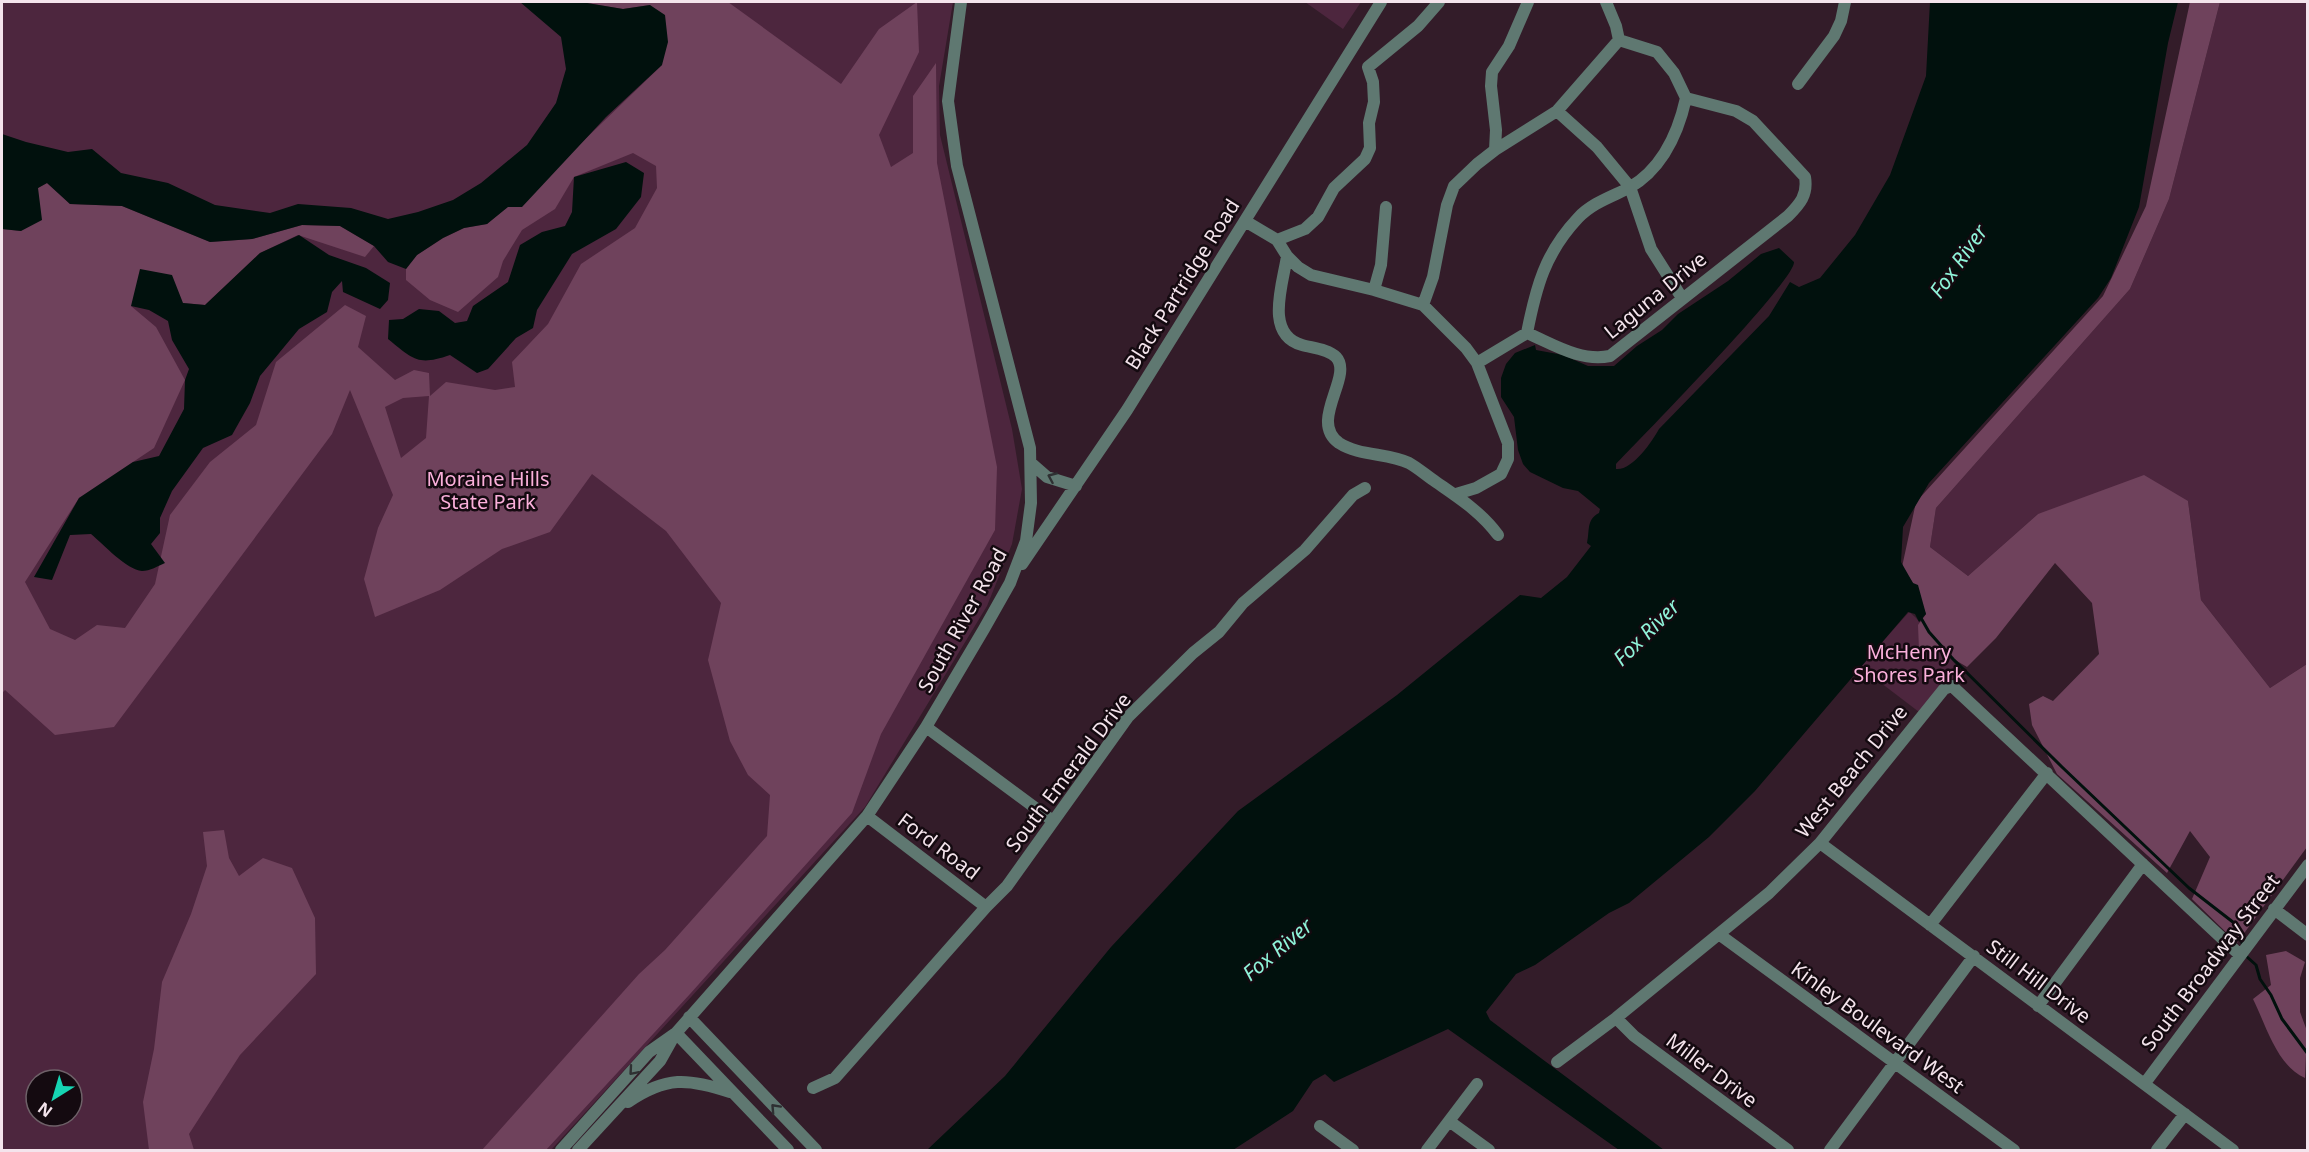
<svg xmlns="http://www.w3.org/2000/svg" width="2309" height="1152" viewBox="0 0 2309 1152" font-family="'Noto Sans',sans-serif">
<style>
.green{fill:#4d263e;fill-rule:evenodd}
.forest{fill:#6f425c;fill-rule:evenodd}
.water{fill:#01110d}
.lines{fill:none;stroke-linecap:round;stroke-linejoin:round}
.stream{stroke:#01110d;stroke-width:3}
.minor{stroke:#5f7871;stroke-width:12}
.oneway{stroke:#2e3032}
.labels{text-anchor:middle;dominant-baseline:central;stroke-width:5;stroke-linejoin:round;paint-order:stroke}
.street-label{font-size:20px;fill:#f4e4ec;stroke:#140a10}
.park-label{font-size:20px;fill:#fbb0db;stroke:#140a10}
.water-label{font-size:21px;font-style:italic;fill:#8ff3d9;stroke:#140a10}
</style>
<rect width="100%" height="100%" fill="#331c29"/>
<!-- green -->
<path class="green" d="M2,2H953L939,86L940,135L1012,429L1022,489L1012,544L987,606L865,807L551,1150H2ZM36,1080H72V1116H36Z
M1305,2H1361L1343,29Z
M2220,2H2307V664L2270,688L2201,600L2188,501L2038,514L1968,576L1930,547L1936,508L2130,289L2169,199Z
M1909,612C1916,615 1952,660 1960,670L1923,715L1860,667Z"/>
<!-- forest -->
<path class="forest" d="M581,2H728L841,84L879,29L917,2L919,52L879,135L891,167L913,153V96L936,63L937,163L997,467L995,530L881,734L852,813L690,994L546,1150H482L639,974L665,950L767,836L770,795L748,775L730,741L708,660L721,603L666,531L592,474L550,532L502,549L440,590L375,617L364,579L378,528L393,495L350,390L332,434L114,727L55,735L5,690L2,693V229L21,231L38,188L47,183L70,204L122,206L210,242L252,239L302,225L340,226L374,246L365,257L298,235L260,253L205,305L183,303L131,306L156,327L185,380L154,448L79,498L25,582L50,629L75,640L97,625L125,628L155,584L170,515L210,462L256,425L276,362L345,305L366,316L358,347L395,380L414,370L429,373L430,396L446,382L495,390L515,387L512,362L548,324L581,264L635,228L657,188L656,166L633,153L574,177L555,209L522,230L503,261L498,277L458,312L430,300L406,280V269L417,255L443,238L464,228L487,224L575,149L662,65L650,5L623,9ZM429,396L426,438L401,458L385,407L403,398Z
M2190,2H2220L2169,199L2130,289L1936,508L1930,547L1968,576L2038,514L2144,475L2188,501L2201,600L2270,688L2307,664V847L2237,943L2192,899L2210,857L2190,831L2167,873L2057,774L2032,725L2029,704L2043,696L2053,701L2099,654L2092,603L2055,563L1996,638L1967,667L1935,648L1919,650L1918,625L1926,614L1913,583L1902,567L1916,502L2103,296L2146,206Z
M224,830L229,858L239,876L263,858L292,868L315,918L316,974L240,1055L189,1134L194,1150H149L143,1102L154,1049L162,982L191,914L207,866L203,832Z
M2286,951L2305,962L2300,978V1012L2307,1031L2305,1078C2277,1066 2266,1025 2253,999L2271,985L2266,955Z"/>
<!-- water -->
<path class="water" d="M520,2H581L623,9L650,5L665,15L668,42L662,65L606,117L522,207H508L487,224L464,228L443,238L417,255L406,269L388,262L374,246L340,226L302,225L252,239L210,242L122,206L70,204L47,183L38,188L42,220L21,231L2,229V134L26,142L68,152L92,149L121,173L168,183L215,205L270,213L298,204L351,208L388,219L418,212L453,200L481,183L527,145L556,103L566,69L561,37Z
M1930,2H2178L2168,43L2139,207L2111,278L2098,298L1929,483L1903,527L1901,562L1913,583L1918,585L1926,614L1919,622L1915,614L1908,612L1755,791L1709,837L1629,903L1609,913L1535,965L1516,974L1486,1012L1490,1020L1664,1150H1619L1448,1029L1334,1082L1325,1074L1313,1081L1293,1111L1233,1150H927L1005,1076L1111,947L1238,811L1397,695L1520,595L1541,598L1567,577L1591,546L1587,543C1590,530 1586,520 1599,513L1600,509L1578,491L1563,488L1530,472L1523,464L1518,450L1514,417L1501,397V378L1506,364L1515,353L1535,345L1536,350L1563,355L1588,366H1614L1637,346L1662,330L1678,314L1728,281L1761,254L1779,248L1794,262C1795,281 1640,439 1616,464V469C1632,471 1652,442 1659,429L1769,316L1790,282L1799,287L1820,278L1855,235L1890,175L1926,76Z
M626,162L644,173L641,197L616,229L572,254L537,310L533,328L516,338L488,369L477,373L450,355C418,366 414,360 388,339L389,320L403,319L419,309L439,311L455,323L467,321L473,306L508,282L520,245L542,232L565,226L572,212L574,177Z
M299,235L329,255L366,268L390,283L388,300L380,309L343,292L342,281L332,292L327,312L299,329L260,376L250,403L232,435L203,448L172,491L160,518V533L151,544L165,563C158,566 150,571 142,571C127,570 103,544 91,534L70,535L52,580L34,577L79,498L133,462L159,456L184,409L185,380L189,369L172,340L168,321L149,310L131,306L140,269L172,275L183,303L205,305L260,253Z"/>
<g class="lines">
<!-- stream -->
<path class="stream" d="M1921,618L1929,632L1953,659L2062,767L2189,888L2238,926L2243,947
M2246,956L2256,965L2260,979L2271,995L2282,1019L2308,1054"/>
<!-- minor -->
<path class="minor" d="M1606,2L1616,26L1619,40
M1619,40L1657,52L1674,73L1686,98
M1798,84L1834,36L1841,21L1845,2
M1557,111L1597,147L1630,187L1651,249L1682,298
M1495,150L1496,130L1491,86L1492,72L1509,46L1528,2
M1245,221L1277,240L1287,256L1298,267L1311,275L1374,290L1423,305L1466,348L1477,363
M1277,240L1305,229L1318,217L1334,188L1365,159L1370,148L1369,123L1374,102L1373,82L1368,67L1418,26L1439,2
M1287,256C1283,284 1264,334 1302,345C1312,348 1328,349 1336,357C1354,376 1308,421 1339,443C1359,456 1388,453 1409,463C1418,468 1427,476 1436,482C1459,498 1481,512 1498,535
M1374,290L1381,265L1386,207
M1423,305L1433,277L1447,205L1454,186L1477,164L1495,150L1557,111L1619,40
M1527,333C1536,287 1545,253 1578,218C1592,203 1611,197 1629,188C1662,169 1678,134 1686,98
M1031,463L1047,477L1076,486
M1456,494L1476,488L1501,474L1508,459V443L1477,363L1527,333C1553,344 1580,362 1610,356L1788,216C1800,204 1808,195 1805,177L1753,121L1736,111L1686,98
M1022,564L1127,410L1381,2
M926,727L1053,821
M867,816L986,907
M1820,843L2233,1150
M2274,909L2308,935
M1930,925L2047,773
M1720,935L2014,1150
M2038,1006L2143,864
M689,1017L816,1150
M1616,1018L1634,1036L1788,1150
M676,1033L788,1150
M1557,1062L1616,1018L1769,893L1820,843L1944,689L1952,686L2240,955
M2145,1083L2308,865
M813,1088L835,1078L986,907L1007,886L1128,717L1193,653L1219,632L1243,603L1305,550L1353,495L1365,488
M628,1102C666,1076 688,1078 730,1092
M1449,1121L1489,1150
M1320,1126L1353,1150
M561,1150L649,1052L676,1033L867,816L926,727L984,629L1010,583L1026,541L1031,503L1030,448L957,166L948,101L961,2
M578,1150L660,1061L674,1036
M1427,1150L1477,1084
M1830,1150L1974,956
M2157,1150L2185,1114"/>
</g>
<!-- one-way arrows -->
<defs><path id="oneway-chevron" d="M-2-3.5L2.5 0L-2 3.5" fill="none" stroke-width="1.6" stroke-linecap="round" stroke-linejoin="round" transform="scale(1.5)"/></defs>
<g class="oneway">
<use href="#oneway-chevron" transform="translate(1052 477) rotate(-156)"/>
<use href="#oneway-chevron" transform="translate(633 1071) rotate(131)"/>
<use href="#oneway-chevron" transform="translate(775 1108) rotate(-133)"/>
</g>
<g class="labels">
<!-- street labels -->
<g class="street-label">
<text transform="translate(1182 284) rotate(-58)">Black Partridge Road</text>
<text transform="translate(1655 295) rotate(-39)">Laguna Drive</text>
<text transform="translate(962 620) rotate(-61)">South River Road</text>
<text transform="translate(1851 771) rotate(-51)">West Beach Drive</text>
<text transform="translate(1068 772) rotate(-53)">South Emerald Drive</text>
<text transform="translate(939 846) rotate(37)">Ford Road</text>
<text transform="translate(2210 962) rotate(-53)">South Broadway Street</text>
<text transform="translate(2039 981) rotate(37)">Still Hill Drive</text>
<text transform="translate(1878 1027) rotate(36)">Kinley Boulevard West</text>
<text transform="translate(1712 1070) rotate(37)">Miller Drive</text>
</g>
<!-- park labels -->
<g class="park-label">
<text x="488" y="478">Moraine Hills<tspan x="488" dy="23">State Park</tspan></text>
<text x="1909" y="651">McHenry<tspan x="1909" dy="23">Shores Park</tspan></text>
</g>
<!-- water labels -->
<g class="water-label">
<text transform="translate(1958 261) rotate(-55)">Fox River</text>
<text transform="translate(1646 632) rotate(-45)">Fox River</text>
<text transform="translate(1277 949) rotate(-40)">Fox River</text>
</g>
</g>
<!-- border -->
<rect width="2309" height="1152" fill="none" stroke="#f4e4ec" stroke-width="6"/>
<!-- north arrow -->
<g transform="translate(54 1098) rotate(217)"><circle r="28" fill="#140a10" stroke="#6e6168" stroke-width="1.5"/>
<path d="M0-4.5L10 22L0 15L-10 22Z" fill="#16d5b3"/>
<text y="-9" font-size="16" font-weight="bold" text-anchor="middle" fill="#f4e4ec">N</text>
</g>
</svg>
